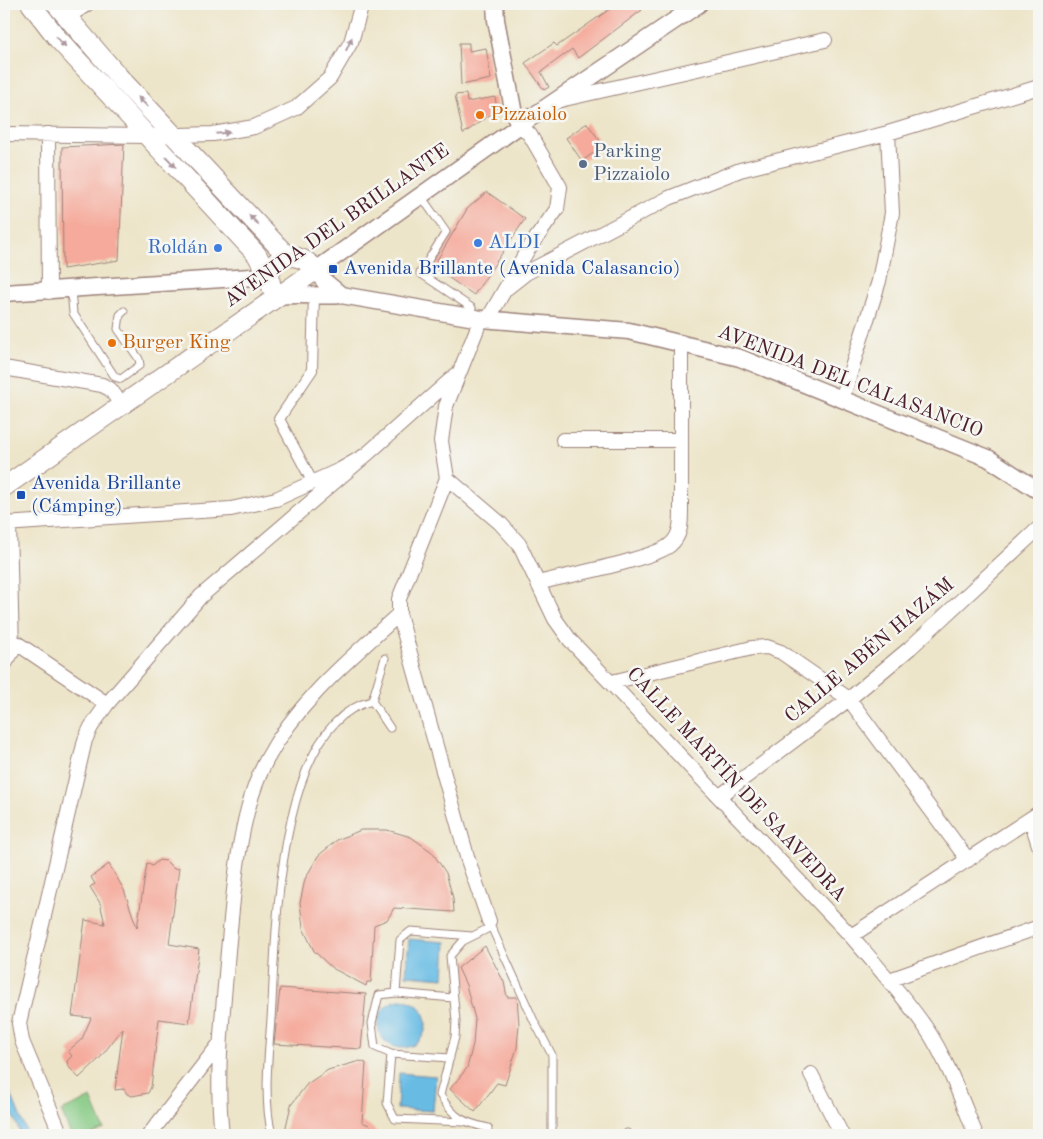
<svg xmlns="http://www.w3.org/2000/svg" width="1043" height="1139" viewBox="0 0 1043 1139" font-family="'Old Standard TT',serif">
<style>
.green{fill:#84c982;stroke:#677456}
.water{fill:#68bce4;stroke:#596e88}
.building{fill:#f5aa9b}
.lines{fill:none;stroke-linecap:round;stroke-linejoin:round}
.service-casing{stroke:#9c827a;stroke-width:9}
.pedestrian-casing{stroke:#9c827a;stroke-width:12}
.minor-casing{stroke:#9c827a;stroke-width:16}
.tertiary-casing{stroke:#9c827a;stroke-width:19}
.secondary-casing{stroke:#9c827a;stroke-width:21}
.service{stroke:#fff;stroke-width:7}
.pedestrian{stroke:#fff;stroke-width:10}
.minor{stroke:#fff;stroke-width:14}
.tertiary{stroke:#fff;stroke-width:16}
.secondary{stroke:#fff;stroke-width:19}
.oneway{fill:#ae9aa0}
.food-dot{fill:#e8710a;stroke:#f6f6f2;stroke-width:2}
.service-dot{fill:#5c6f8a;stroke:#f6f6f2;stroke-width:2}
.shop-dot{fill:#3f7fe0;stroke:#f6f6f2;stroke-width:2}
.transit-dot{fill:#1a4fb4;stroke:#f6f6f2;stroke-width:2}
.labels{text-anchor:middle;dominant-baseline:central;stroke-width:5;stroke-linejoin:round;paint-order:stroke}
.food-label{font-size:20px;fill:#c56008;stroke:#f6f6f2;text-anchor:start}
.service-label{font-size:20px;fill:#4e5e75;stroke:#f6f6f2;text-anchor:start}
.street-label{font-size:20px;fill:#4a1f2b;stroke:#f6f6f2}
.shop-label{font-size:20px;fill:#366cbe;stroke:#f6f6f2;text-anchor:start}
.transit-label{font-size:20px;fill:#164399;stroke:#f6f6f2;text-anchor:start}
</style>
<rect width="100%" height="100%" fill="#f6f6f2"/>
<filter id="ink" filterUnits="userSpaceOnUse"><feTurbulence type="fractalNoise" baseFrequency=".02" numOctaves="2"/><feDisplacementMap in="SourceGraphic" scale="10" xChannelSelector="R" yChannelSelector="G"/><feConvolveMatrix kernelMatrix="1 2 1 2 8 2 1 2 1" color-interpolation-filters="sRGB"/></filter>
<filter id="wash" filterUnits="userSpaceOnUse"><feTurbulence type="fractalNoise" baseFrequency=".0096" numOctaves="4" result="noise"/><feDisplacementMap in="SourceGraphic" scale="20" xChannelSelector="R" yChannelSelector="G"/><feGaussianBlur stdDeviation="1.12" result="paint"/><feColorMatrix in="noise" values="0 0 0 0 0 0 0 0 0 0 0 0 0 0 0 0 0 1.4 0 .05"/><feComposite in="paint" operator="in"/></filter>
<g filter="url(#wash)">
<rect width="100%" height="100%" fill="#ede5c9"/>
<!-- green -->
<path class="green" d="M91,1098L104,1129L89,1135H71L61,1111Z"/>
<!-- water -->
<path class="water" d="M409,939L446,942L444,978L406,975Z
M378 1024a24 24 0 1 1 48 0a24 24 0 1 1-48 0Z
M399,1073L436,1076L433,1111L397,1109Z
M4,1077L28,1135H21L4,1093Z"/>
<g id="blocks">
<!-- building -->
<path class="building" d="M617,4H638L642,10L578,58L572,49L541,72L549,87L544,90L525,63L554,43L557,46Z
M459,43H469V51L486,48L491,79L461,85Z
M466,94L467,102L495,97L497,110L463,134L455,95Z
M587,123L600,141L596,145L599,149L582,161L566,138Z
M124,144L119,260L63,269L62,147Z
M487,192L525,219L474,295L433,267L467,209Z
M361,830H387L411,837L432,852L446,873L453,898L454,912L394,908L387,920L374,925L371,982H367L366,986L332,968L314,951L303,928L300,903L305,879L318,856L337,840Z
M159,860L166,861L174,869L179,868L169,944L199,949L189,1023L159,1019L151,1087L148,1093L132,1096L127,1094L124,1089L115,1090L123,1028L100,1058L79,1078L68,1066L67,1061L72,1056L68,1051L82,1039L91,1018L72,1016L85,920L105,924L100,903L90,887L95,884L91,877L109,864L124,890L137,928L147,863L152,866Z
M485,946L504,982L507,997H517L519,1024L517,1048L505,1085L497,1083L475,1112L450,1089L467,1068L473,1044L475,1019L466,985L458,968Z
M280,988L366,994L361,1049L274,1044Z
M360,1061L366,1063L362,1122L369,1125L380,1135H284L291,1105L307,1084L328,1070Z"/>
</g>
</g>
<g filter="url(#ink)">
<use href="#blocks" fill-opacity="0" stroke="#9c827a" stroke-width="1"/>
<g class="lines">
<defs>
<path id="service" d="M421,196L446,232L420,273L472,308L469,317
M71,290L73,313L115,377L121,379L140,365L139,359L118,329L120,315L124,311
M372,701L385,658
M372,701L390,728
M490,924L534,1021L552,1055V1135
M396,993L453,998
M391,1054L450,1058
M463,1122L395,1119L387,1103L391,1054L375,1047L372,1023L379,995L396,993L400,940L411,931L472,936
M627,1133V1135
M272,1135C262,1095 270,1044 272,1003C276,927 279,722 372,701
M487,1135L488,1128C462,1122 454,1118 440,1095L455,1037L456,1021L450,956L463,941L491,927"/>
<path id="pedestrian" d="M313,483L279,419L312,370L314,295"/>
<path id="minor" d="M66,18L87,4
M560,100L825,40
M4,134L146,136L213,134L254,127L296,108L330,78L351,42L362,4
M48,134L49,292
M507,288L526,273L669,198L740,170L888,133L1039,87
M481,319L446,406L441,441L447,478L399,599V614L468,860L489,921
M488,319L527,251L557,209L560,187L530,135L520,125
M4,368L102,385L110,389L122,405
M842,399L879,281L892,213L888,133
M563,440H681
M447,478L500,523L519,544L555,619L570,640L851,936C877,966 904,996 926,1028C948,1061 961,1099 976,1135
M4,524L231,509L276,499L340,470L366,455L456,375
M538,583C564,576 653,559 670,545C681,536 681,523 681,510V342
M12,640L107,704
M4,665L12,652L9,524
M612,682L752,648L767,647L781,652L849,699L968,860
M720,796L849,699L910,648L1039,528
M1031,820L1039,845
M851,936L1039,813
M889,980L1039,927
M811,1074L842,1135
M61,1135L22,1041L19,1023L85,740L91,727L107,704L201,596L366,455
M149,1135L218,1046
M222,1135C215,1073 223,1013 228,951C234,890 238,813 267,759C298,701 351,658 399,614"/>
<path id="tertiary" d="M495,4L496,20L514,114L520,125
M4,293L268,276
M341,295L324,281L316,270L520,125L699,4
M278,296C300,293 320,297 341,295L481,319L629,331L740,358L988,458L1039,491"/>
<path id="secondary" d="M31,4L58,39L257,255L268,276
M56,4L119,77L287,256
M4,487L316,270C292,241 255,263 276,296"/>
</defs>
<!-- service casing -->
<use href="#service" class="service-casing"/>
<!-- pedestrian casing -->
<use href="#pedestrian" class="pedestrian-casing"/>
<!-- minor casing -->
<use href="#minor" class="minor-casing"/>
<!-- tertiary casing -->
<use href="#tertiary" class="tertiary-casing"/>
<!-- secondary casing -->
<use href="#secondary" class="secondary-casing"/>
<!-- service -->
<use href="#service" class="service"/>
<!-- pedestrian -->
<use href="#pedestrian" class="pedestrian"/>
<!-- minor -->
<use href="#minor" class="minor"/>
<!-- tertiary -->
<use href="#tertiary" class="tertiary"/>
<!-- secondary -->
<use href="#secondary" class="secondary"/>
</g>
<!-- one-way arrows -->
<defs><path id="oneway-solid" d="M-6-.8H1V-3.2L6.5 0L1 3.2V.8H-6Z" transform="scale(1.25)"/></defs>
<g class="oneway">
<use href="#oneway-solid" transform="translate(61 42) rotate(48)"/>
<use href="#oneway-solid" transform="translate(349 44) rotate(-66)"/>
<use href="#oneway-solid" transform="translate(143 102) rotate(-134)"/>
<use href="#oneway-solid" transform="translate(223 133) rotate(-5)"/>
<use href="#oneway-solid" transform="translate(171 162) rotate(47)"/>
<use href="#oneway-solid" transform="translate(254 220) rotate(-133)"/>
</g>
</g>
<!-- markers -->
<g class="food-dot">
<circle cx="480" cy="115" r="5"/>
<circle cx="112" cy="343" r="5"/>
</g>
<circle class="service-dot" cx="583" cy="164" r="5"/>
<g class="shop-dot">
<circle cx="478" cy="243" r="5"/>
<circle cx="218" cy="248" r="5"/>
</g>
<g class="transit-dot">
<rect x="328" y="264" width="10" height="10" rx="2.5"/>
<rect x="16" y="490" width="10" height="10" rx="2.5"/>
</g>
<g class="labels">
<!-- food labels -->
<g class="food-label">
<text x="490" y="115">Pizzaiolo</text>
<text x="122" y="343">Burger King</text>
</g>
<!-- service labels -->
<g class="service-label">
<text x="593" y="152">Parking<tspan x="593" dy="23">Pizzaiolo</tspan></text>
</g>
<!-- street labels -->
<g class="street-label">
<text transform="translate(337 226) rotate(-35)">AVENIDA DEL BRILLANTE</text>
<text transform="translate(850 382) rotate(21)">AVENIDA DEL CALASANCIO</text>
<text transform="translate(870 651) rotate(-40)">CALLE ABÉN HAZÁM</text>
<text transform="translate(736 785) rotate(47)">CALLE MARTÍN DE SAAVEDRA</text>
</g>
<!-- shop labels -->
<g class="shop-label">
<text x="488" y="243">ALDI</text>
<text x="208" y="248" text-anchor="end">Roldán</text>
</g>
<!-- transit labels -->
<g class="transit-label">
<text x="343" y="269">Avenida Brillante (Avenida Calasancio)</text>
<text x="31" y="484">Avenida Brillante<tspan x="31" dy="23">(Cámping)</tspan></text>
</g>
</g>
<!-- margin -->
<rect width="1043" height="1139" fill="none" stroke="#f6f6f2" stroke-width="20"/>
</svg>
